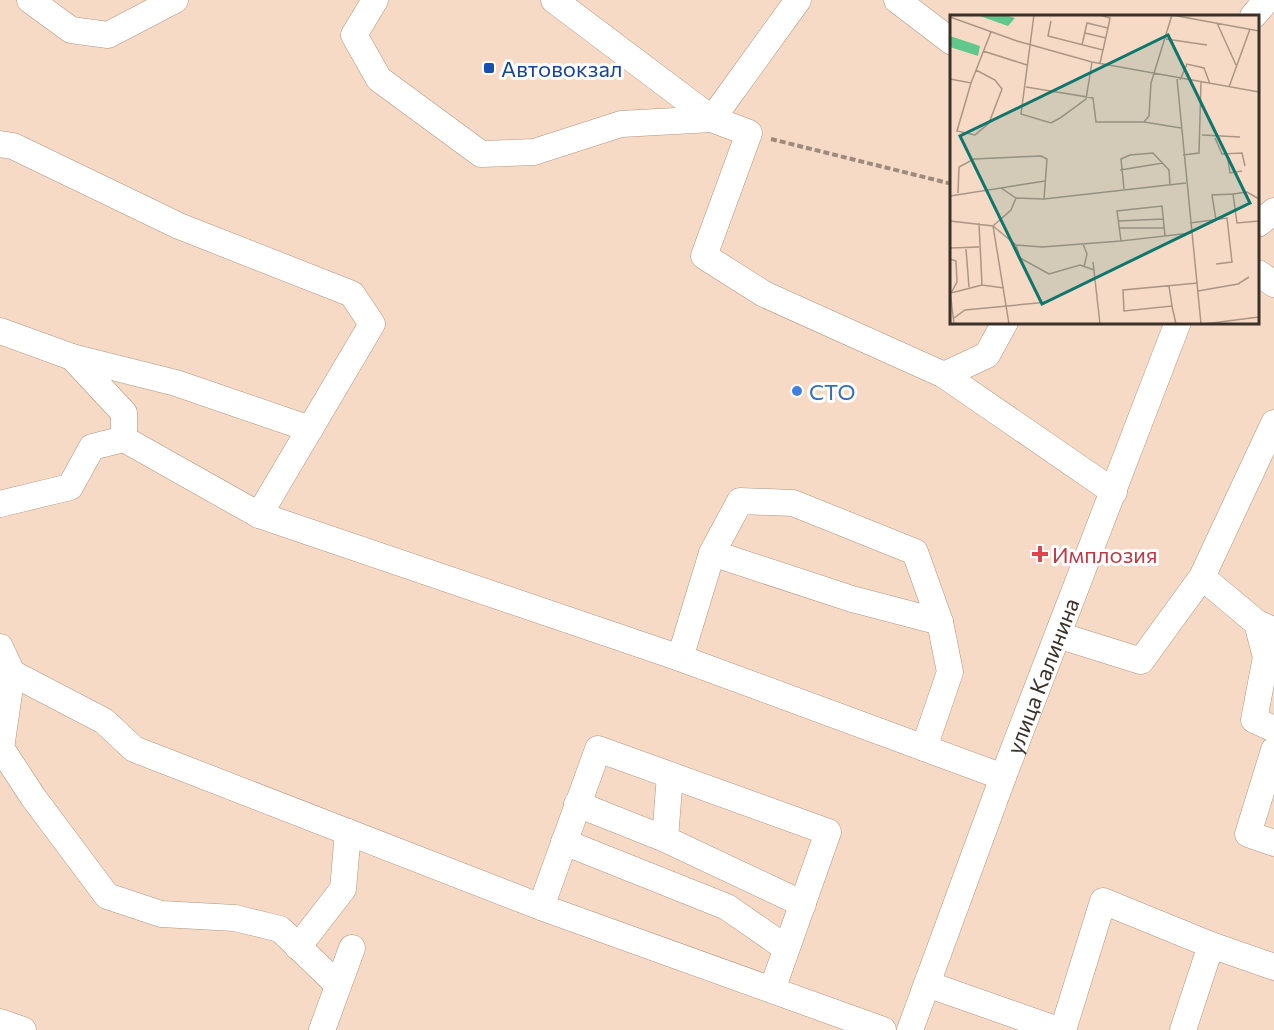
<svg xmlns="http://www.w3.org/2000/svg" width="1274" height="1030" viewBox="0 0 1274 1030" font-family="Commissioner,sans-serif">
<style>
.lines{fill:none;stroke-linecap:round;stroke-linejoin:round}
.minor-casing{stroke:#af9681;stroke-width:27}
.path{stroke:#9e8a7c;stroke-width:4;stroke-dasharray:6 3;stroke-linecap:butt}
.minor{stroke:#fff;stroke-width:26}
.transit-dot{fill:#1a4fb4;stroke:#fff;stroke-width:2}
.shop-dot{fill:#3f7fe0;stroke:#fff;stroke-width:2}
.health-dot{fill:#e0444e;stroke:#fff;stroke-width:2}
.labels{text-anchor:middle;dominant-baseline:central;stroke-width:6;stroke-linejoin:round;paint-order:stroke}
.transit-label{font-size:22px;fill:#164399;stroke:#fff;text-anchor:start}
.shop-label{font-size:22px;fill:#366cbe;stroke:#fff;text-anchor:start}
.health-label{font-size:22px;fill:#be3a42;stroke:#fff;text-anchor:start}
.street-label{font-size:22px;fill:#3a3028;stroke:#fff}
.inset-road{fill:none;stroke:#ab9686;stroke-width:1.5}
.view{fill:#0f766e;fill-opacity:0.15;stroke:#0f766e;stroke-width:3}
.inset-edge{fill:none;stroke:#3a3028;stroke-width:3}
</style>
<rect width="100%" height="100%" fill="#f6dac5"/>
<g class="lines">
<defs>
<g id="minor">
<path d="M30,0L71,30L108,35L175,0"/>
<path d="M375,0L354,35L379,79L481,154L534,152L621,124L712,119L798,0"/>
<path d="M554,0L712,119L749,133L704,256L764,294L944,375L987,355L1005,322"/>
<path d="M897,0L952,42"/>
<path d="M1253,16L1267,0"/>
<path d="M0,144L13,146L179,226L352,294L372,324L259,515"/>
<path d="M1258,224L1274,211"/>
<path d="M1258,273L1274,284"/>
<path d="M0,331L72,357L124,413V439L259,515L680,658L1003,777"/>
<path d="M72,357L176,383L310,429"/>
<path d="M944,375L1114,492"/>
<path d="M0,504L70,487L92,447L124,439"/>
<path d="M712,553L852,599L940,622"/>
<path d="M1202,577L1257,623L1271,629"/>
<path d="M1257,623L1266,657L1254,720L1274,729"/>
<path d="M1058,635L1141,661L1202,577L1274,423"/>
<path d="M0,647L12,673L1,748L33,797L107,896L161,914L235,918L280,929L338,985"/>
<path d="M680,658L712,553L740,501L793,503L915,552L940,622L950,672L924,748"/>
<path d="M12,673L104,721L134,749L541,907"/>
<path d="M1274,750L1248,834L1274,843"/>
<path d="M577,804L665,839L803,904"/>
<path d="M665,839L670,775"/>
<path d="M564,842L727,907L786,948"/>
<path d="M1211,945L1274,967"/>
<path d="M298,947L343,889L348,832"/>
<path d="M927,984L1058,1030"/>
<path d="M772,990L828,832L598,749L541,907L883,1030"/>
<path d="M0,1022L23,1030"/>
<path d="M322,1030L352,948"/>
<path id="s1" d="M910,1030L1003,777L1178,322"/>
<path d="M1063,1030L1103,901L1211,945L1183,1030"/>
</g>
</defs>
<!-- minor casing -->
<use href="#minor" class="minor-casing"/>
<!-- path -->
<path class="path" d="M771,139L952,184"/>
<!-- minor -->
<use href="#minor" class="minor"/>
</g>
<!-- markers -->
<rect class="transit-dot" x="483" y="62" width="12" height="12" rx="3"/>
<circle class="shop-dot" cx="797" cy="391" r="6"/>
<path class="health-dot" d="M1037 545h6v6h6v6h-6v6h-6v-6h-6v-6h6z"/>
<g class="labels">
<!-- transit labels -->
<g class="transit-label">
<text x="501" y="68">Автовокзал</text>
</g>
<!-- shop labels -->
<g class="shop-label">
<text x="809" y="391">СТО</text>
</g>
<!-- health labels -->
<g class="health-label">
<text x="1052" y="554">Имплозия</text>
</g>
<!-- street labels -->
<g class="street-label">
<text stroke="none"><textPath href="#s1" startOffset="378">улица Калинина</textPath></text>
</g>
</g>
<!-- overview -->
<g transform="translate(950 15)">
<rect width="309" height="309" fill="#f6dac5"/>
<path d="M27,0H55L65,3L58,11ZM0,21L30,31L28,41L0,32Z" fill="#61c78c"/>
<path class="inset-road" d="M84,0L71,99L101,108L110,103L136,84L142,47M150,0L160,3L158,13M222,0L309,16M0,2L67,26L142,47L309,77M101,6L98,21L153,35L150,48M267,8L286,50M135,18L156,23M216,24L257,30M132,30L137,8L158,13L153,35M33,36L77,50M0,64L21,68L41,17M227,64L251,309M230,65L237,49L254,53L260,69M21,68L7,116L25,120L39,108L52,74L45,65L26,55M76,72L143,83L146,107H194L199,101L201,68L222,0M279,72L300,14M194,107L231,113M252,120L290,122M265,123L272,139L292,138L295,151M277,139L280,158L292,156M233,140L249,138L251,67M9,152L24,144L91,141L97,144L94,184M170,155L213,148M51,173L95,166M174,174L171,144L180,140L203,138L219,155L220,170M8,178L9,152M283,179L297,177L309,184M0,181L51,173L66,183L94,184L236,168M66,183L61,195L43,211L66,230L70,243L99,259L130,250L144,255M266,205L262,180L283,179L287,208L309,206M0,206L43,211L59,309M168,206L213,204M29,208L32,270M240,208L277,203L282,247L266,249M169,213H214M215,221L212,191L167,196L171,226L241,218M133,229L137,239L134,252M66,230L92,232L171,226M0,233L29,232M16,234L19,272M0,244L6,246L7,267L1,278M143,247L150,309M219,271L222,291M0,276L4,309M248,276L288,269L299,262M1,278L32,270L54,273M4,303L15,295L98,287M226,309L222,291L174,296L173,275L248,268M254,309L309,302"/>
<path class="view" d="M218,20L300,188L92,289L10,121Z"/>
<rect width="309" height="309" class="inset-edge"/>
</g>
</svg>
